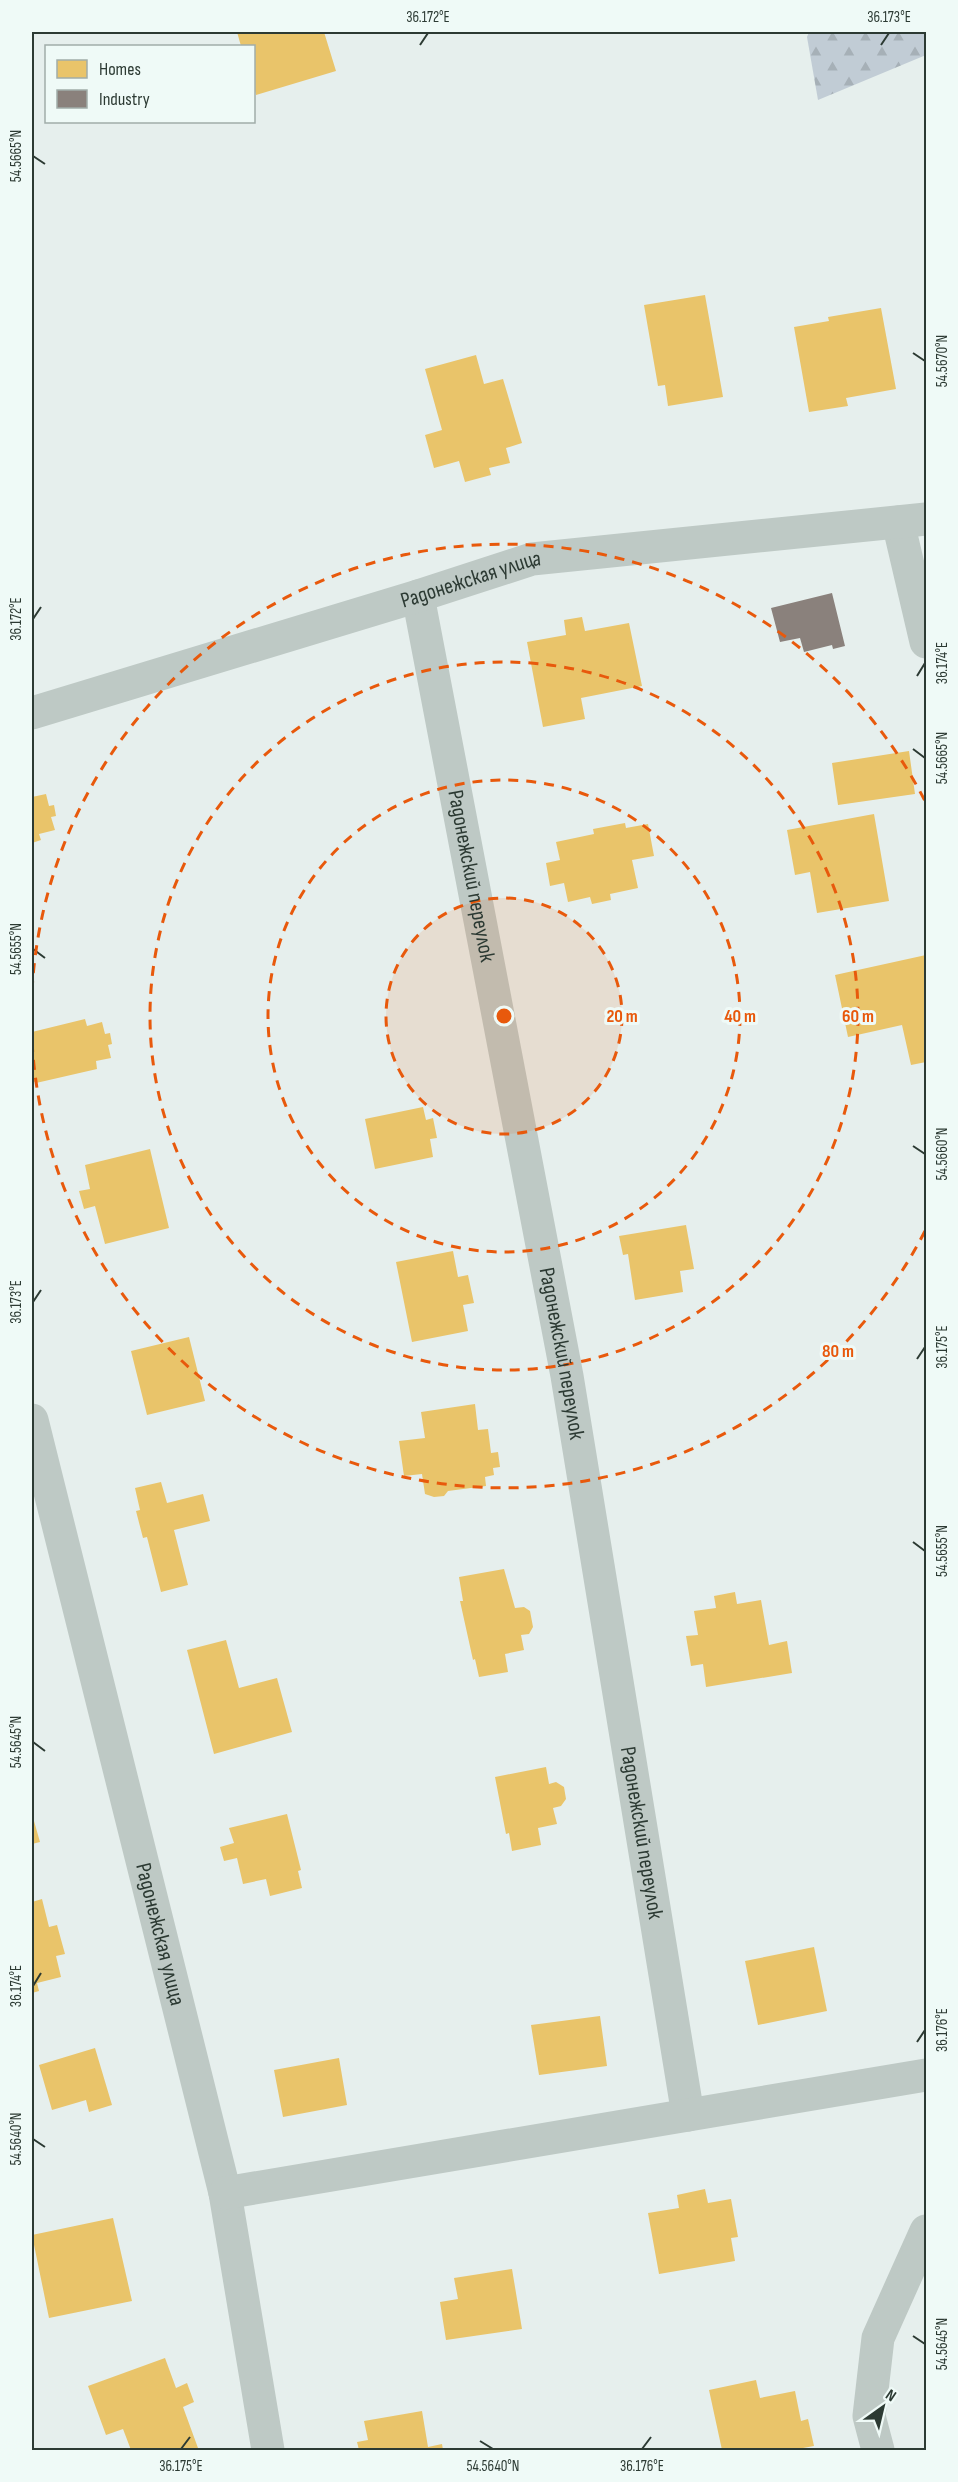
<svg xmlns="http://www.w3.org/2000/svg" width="958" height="2482" viewBox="0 0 958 2482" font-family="'Sofia Sans Condensed',sans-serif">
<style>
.forest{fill:url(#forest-firs)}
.homes{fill:#e9c46a}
.industry{fill:#8a817c}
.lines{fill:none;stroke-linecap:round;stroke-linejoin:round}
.minor{stroke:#bec9c5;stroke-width:33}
.ticks{fill:none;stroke:#2c3a33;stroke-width:2}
.ring{fill:none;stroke:#e8590c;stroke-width:3;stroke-dasharray:10 8}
.labels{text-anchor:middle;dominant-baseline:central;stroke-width:6;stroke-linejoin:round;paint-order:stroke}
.street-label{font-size:22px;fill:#2c3a33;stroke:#effaf7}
.centre{fill:#e8590c;stroke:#effaf7;stroke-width:3}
.ring-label{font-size:18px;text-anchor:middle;font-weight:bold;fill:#e8590c;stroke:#effaf7;stroke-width:6;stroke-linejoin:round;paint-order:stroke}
.neatline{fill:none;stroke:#2c3a33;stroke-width:2}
.ticks-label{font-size:15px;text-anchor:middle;fill:#2c3a33}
</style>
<defs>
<pattern id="forest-firs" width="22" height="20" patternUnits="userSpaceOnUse" patternTransform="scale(1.5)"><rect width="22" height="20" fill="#c1ccd5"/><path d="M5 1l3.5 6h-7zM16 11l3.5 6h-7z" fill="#a6b0b7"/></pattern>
</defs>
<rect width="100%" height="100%" fill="#e6efed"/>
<!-- forest -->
<path class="forest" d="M809,32H926V55L818,100L807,37Z"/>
<!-- homes -->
<path class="homes" d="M237,32H324L336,71L256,95L254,87V46H241Z
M705,295L723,397L668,406L665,385L658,386L644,305Z
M881,308L896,389L846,398L848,406L809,412L794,327L829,321L828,317Z
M476,355L484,384L503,379L522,443L506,448L510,463L489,468L491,475L465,482L459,461L434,468L425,435L442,430L425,369Z
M582,617L585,631L629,623L642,686L581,698L585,719L543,727L527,642L566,635L564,620Z
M909,751L915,794L838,805L832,763Z
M46,794L49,806L54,805L56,816L51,817L55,830L39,834L41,840L32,843V797Z
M874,814L889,901L817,913L810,872L795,875L787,830Z
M625,823L626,828L648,824L654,856L632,860L638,888L610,894L611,900L592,904L590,897L568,902L564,883L550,886L546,863L560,860L556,842L594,834L593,829Z
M926,955V1062L911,1065L902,1025L848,1037L835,975Z
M85,1019L87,1026L102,1022L105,1034L110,1033L112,1044L108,1045L111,1058L96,1061L97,1069L36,1083L32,1080V1032Z
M423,1107L426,1120L433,1118L437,1138L430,1139L433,1157L375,1169L365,1119Z
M150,1149L169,1228L105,1244L95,1206L84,1209L79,1191L90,1189L85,1165Z
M686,1225L694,1269L680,1271L683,1292L635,1300L628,1254L623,1255L619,1236Z
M453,1251L458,1277L468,1275L474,1303L463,1305L468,1331L412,1342L396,1262Z
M189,1337L205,1401L147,1415L131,1351Z
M475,1404L478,1430L488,1429L491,1453L498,1452L500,1467L493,1468L494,1475L485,1477L486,1486L448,1491L444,1496L434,1497L425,1494L422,1474L404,1476L399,1441L425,1438L421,1412Z
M161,1482L167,1503L203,1494L210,1521L174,1530L188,1585L161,1592L147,1537L143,1538L136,1511L140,1510L135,1488Z
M504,1569L515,1608L524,1607L530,1611L533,1627L529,1634L521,1635L524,1650L505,1654L508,1672L479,1677L475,1659L473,1660L460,1601H463L459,1577Z
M735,1592L737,1604L761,1600L769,1645L787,1641L792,1673L706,1687L703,1664L691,1666L686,1636L698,1635L694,1611L716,1608L714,1596Z
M226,1640L239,1688L277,1678L292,1732L214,1754L187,1650Z
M546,1767L549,1784L556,1782L564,1787L566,1799L561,1806L553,1808L557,1824L538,1828L541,1845L512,1851L509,1833L506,1834L495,1777Z
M32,1814L40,1842L32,1844Z
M287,1814L301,1870L298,1871L302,1888L270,1896L266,1879L243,1884L237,1858L224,1861L220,1847L234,1843L229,1828Z
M42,1899L49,1927L57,1925L65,1954L56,1956L61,1977L37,1983L39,1991L32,1993V1902Z
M814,1947L827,2011L758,2025L745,1961Z
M600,2016L607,2066L539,2075L531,2025Z
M95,2048L112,2105L89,2112L86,2100L52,2110L39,2065Z
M339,2058L347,2105L283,2117L274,2070Z
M705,2189L708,2203L731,2199L738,2237L731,2238L735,2261L659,2274L648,2213L679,2208L677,2195Z
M113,2218L132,2301L49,2318L32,2235Z
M512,2269L522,2329L446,2340L440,2302L458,2299L454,2278Z
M165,2358L176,2388L187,2383L194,2402L183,2407L198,2448L191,2450H131L123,2429L106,2435L88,2386Z
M756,2380L760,2398L795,2391L801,2421L808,2419L814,2446L792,2450H722L709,2390Z
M422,2411L428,2447L442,2444L443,2450H359L357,2442L368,2440L364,2421Z"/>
<!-- industry -->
<path class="industry" d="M832,593L845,646L833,649L832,645L804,652L800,638L780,642L771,608Z"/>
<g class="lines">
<!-- minor -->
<g class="minor">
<path d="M898,522L926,642"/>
<path id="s1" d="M418,596L567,1376L688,2115"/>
<path id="s2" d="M32,713L418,596L532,559L926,519"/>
<path id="s3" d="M32,1420L225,2193L268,2450"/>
<path d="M225,2193L926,2075"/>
<path d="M878,2450L869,2416L878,2338L926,2231"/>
</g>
</g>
<!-- ticks -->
<path class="ticks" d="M420,45L428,33M881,45L889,33M33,156L45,164M913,353L925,361M33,619L41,607M917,676L925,663M913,749L925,758M33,949L45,958M913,1146L925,1154M33,1302L41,1290M917,1359L925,1347M913,1542L925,1551M33,1742L45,1751M33,1986L41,1973M917,2042L925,2030M33,2139L45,2147M913,2336L925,2344M480,2441L493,2449M181,2449L190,2437M642,2449L651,2437"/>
<!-- distance rings -->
<circle cx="504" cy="1016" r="118" fill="#e8590c" fill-opacity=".12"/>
<g class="ring">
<circle cx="504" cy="1016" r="118"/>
<circle cx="504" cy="1016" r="236"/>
<circle cx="504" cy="1016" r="354"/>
<path d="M925 1231A473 473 0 0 1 32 1041M32 991A473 473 0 0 1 925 801"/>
</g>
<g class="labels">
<!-- street labels -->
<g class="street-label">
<text stroke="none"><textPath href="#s2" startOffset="459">Радонежская улица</textPath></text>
<text stroke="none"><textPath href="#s1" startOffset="285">Радонежский переулок</textPath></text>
<text stroke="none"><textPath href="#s1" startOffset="771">Радонежский переулок</textPath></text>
<text stroke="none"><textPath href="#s1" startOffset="1257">Радонежский переулок</textPath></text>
<text stroke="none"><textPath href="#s3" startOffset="530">Радонежская улица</textPath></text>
</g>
</g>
<circle cx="504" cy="1016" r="9" class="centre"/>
<g class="ring-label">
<text x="622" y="1022">20 m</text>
<text x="740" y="1022">40 m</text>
<text x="858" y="1022">60 m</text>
<text x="838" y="1357">80 m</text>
</g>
<!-- border -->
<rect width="958" height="2482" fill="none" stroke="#effaf7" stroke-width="66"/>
<!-- legend -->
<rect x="45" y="45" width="210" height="78" fill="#effaf7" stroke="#a1ada9" stroke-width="1.5"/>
<rect x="57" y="60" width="30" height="18" fill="#e9c46a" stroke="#a1ada9" stroke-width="1.5"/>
<text x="99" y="75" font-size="18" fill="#2c3a33">Homes</text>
<rect x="57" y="90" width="30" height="18" fill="#8a817c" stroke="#a1ada9" stroke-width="1.5"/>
<text x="99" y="105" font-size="18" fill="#2c3a33">Industry</text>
<!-- north arrow -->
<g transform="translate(883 2407) rotate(34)" stroke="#effaf7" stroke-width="4.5" paint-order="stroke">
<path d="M0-4.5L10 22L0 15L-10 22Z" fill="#2c3a33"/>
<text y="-9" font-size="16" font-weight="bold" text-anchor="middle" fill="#2c3a33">N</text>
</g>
<rect x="33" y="33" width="892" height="2416" class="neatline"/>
<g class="ticks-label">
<text x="428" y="22">36.172°E</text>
<text x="889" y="22">36.173°E</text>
<text transform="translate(16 156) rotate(-90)" y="5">54.5665°N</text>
<text transform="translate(942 361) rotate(-90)" y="5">54.5670°N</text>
<text transform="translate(16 619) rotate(-90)" y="5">36.172°E</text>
<text transform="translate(942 663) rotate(-90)" y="5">36.174°E</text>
<text transform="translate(942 758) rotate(-90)" y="5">54.5665°N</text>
<text transform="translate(16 949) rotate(-90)" y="5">54.5655°N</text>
<text transform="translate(942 1154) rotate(-90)" y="5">54.5660°N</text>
<text transform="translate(16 1302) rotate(-90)" y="5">36.173°E</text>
<text transform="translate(942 1347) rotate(-90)" y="5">36.175°E</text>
<text transform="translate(942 1551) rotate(-90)" y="5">54.5655°N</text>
<text transform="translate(16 1742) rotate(-90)" y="5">54.5645°N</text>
<text transform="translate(16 1986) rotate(-90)" y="5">36.174°E</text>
<text transform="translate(942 2030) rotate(-90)" y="5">36.176°E</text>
<text transform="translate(16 2139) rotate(-90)" y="5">54.5640°N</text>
<text transform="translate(942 2344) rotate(-90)" y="5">54.5645°N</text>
<text x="181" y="2471">36.175°E</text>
<text x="493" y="2471">54.5640°N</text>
<text x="642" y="2471">36.176°E</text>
</g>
</svg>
